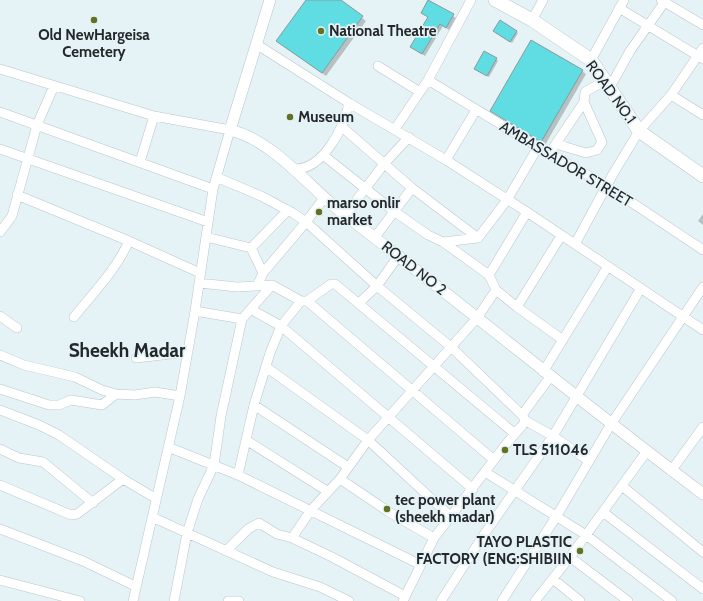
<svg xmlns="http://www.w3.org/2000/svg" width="703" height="601" viewBox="0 0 703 601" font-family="Cabin,sans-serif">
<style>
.shadow{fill:#0003}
.building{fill:#60dde3;stroke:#8c999a}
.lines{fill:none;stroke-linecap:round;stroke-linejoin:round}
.minor-casing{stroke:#b9c6ca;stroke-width:10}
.major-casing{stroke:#b9c6ca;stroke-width:12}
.highway-casing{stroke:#b9c6ca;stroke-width:14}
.minor{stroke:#fff;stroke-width:9}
.major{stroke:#fff;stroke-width:11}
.highway{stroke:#fff;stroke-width:13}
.poi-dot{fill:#627220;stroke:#e5f2f6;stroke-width:1.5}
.labels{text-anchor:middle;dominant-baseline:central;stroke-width:3.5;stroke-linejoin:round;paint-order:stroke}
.poi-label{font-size:15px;font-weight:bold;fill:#24282a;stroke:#e5f2f6;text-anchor:start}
.street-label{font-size:15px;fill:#24282a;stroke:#e5f2f6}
.district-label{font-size:19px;font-weight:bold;fill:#24282a;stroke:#e5f2f6}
</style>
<rect width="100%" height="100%" fill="#e5f2f6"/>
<!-- shadow -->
<path class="shadow" d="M307,0H339L366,21L326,76L282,45Z
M429,0L456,18L449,30L443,26L425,56L411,47L429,18L422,12Z
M516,32L518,33L512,43L496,33Z
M496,59L498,61L489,77L477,70Z
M582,71L586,74L545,145L492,111Z
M703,214V225L698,221Z"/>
<!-- building -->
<path class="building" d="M306,0H341L363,16L322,73L276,41Z
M428,0L454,14L446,28L440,24L422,54L410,47L428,17L421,13Z
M500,20L517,31L510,42L493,31Z
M531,40L583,70L541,142L490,111Z
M484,51L497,58L487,76L474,69Z"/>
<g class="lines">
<defs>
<path id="minor" d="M661,0L703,25
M619,8L703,59
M532,20L543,0
M256,44L349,103L446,160L527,212L703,330
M591,60L624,0
M378,66L420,92
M0,69L154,116L230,130L213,189L195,311L180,396L133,601
M428,80L538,147L607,186L703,250
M610,87L630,51L666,0
M671,95L703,115
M0,112L213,189
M342,127L412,188L478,238
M395,129L428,80L471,0
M556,144L586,153L597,150L602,142L584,102
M553,148L584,102L585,92L606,80
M0,149L208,222
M323,155L395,212L428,235L443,242L489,275L496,290L517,307L563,340
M446,160L476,110
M140,162L154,116
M294,169C323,170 344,128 349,103
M216,177L261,196L293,213L306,222L377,286L451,347L522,415L526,421L553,436L589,461
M17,195L129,241
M345,215L384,164L409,137
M0,232L12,216L37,125L54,86
M206,237L251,248
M375,237L412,188
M443,242L478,238L507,200L538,147
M575,244L613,174L639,131L671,95L703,48
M251,248L288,210
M251,248L263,273
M489,275L527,212
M199,283L237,287L272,285L301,301H307L494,460
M257,286L263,273L306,222L324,198
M307,301L331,284H335L514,433
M359,303L377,286L399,255
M517,307L561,236
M252,310L281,326L473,489
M195,311L242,319
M0,316L17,328
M74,317C94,292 116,270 129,241L200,273
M0,355L24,365L75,377L102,390L116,394L135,395L155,392L180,396
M136,358L188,352
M266,367L368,440L450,516
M543,372L608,266
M0,389L49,405H59L71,400L102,405L116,394
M254,405L348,467
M0,410L39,425L59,435L123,479
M522,415L550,377
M246,440L327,491
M168,447L238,475L419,564
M0,449L19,458L43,462L93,503
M671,471L703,427
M485,472L586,535L672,601
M238,475L254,405L270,353L281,326L301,301
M340,479L389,512L434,538
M0,485L71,515L77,514L123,479L155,498
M622,486L703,552
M603,512L703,589
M152,517L273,572L320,587L349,601
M0,529L83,561L135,586
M292,538L311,510L340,479L368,440L477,318L496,290
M226,551L248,529L259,523L277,534L292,538L332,557L405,596
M570,557L628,601
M553,579L580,601
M0,580L80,601
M174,601L187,533L198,499L214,465L221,416L242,319L272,285
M228,601H239
M403,601L434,538L507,443L526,421
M441,601L485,533L553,436L641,288
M502,601L556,517L611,424L703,287
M535,601L570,557L647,451"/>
<path id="major" d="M270,0L230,130C275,141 309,188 345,215C466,307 582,403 703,494"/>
<path id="highway" d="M495,0L532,20L591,60L639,131L703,176"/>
</defs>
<!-- minor casing -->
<use href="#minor" class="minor-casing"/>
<!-- major casing -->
<use href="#major" class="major-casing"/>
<!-- highway casing -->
<use href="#highway" class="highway-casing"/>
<!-- minor -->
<use href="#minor" class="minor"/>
<!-- major -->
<use href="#major" class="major"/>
<!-- highway -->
<use href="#highway" class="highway"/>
</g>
<!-- markers -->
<g class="poi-dot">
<circle cx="94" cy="20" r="4"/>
<circle cx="321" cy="31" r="4"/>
<circle cx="290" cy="117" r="4"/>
<circle cx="319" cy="212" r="4"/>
<circle cx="505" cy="450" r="4"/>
<circle cx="387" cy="509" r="4"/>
<circle cx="580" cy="551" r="4"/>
</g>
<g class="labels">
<!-- poi labels -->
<g class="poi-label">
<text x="329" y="31">National Theatre</text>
<text x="94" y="35" text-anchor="middle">Old NewHargeisa<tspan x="94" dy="17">Cemetery</tspan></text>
<text x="298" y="117">Museum</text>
<text x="327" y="203">marso onlir<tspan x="327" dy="17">market</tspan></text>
<text x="513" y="450">TLS 511046</text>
<text x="395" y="500">tec power plant<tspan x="395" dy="17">(sheekh madar)</tspan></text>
<text x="572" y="542" text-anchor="end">TAYO PLASTIC<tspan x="572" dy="17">FACTORY (ENG:SHIBIIN</tspan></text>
</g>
<!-- street labels -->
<g class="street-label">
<text transform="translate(611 92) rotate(54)">ROAD NO.1</text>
<text transform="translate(566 164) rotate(31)">AMBASSADOR STREET</text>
<text transform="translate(414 268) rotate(38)">ROAD NO 2</text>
</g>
<!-- district labels -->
<g class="district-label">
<text x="127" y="350">Sheekh Madar</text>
</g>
</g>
</svg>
